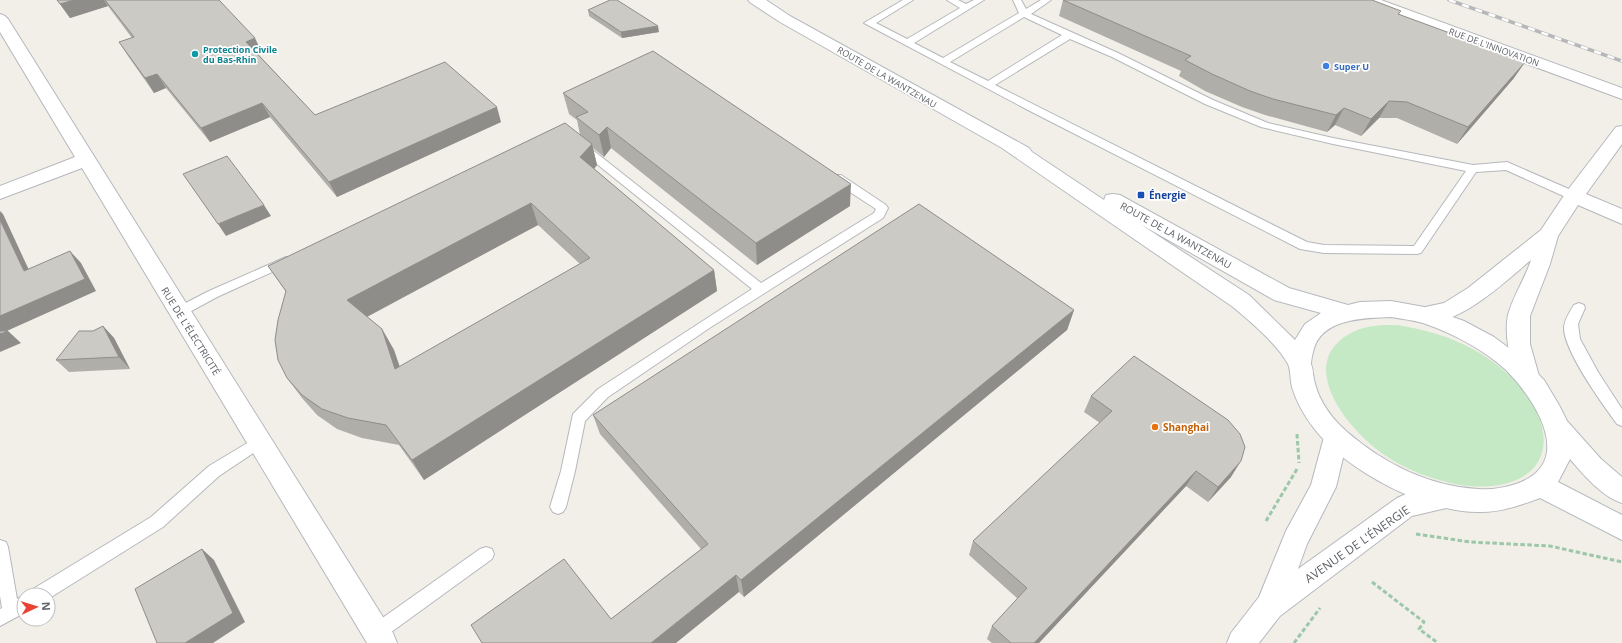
<svg xmlns="http://www.w3.org/2000/svg" width="1622" height="643" viewBox="0 0 1622 643" font-family="'Open Sans',sans-serif">
<style>
.green{fill:#c5e8c5}
.lines{fill:none;stroke-linecap:round;stroke-linejoin:round}
.service-casing{stroke:#b5b8bc;stroke-width:2}
.minor-casing{stroke:#b5b8bc;stroke-width:2}
.secondary-casing{stroke:#b6babf;stroke-width:2}
.path{stroke:#9cc7a9;stroke-width:3;stroke-dasharray:4.5 2.5;stroke-linecap:butt}
.service{fill:#fff;fill-rule:evenodd}
.minor{fill:#fff;fill-rule:evenodd}
.secondary{fill:#fff;fill-rule:evenodd}
.rail-casing{stroke:#b6b7b8;stroke-width:3.5}
.rail{stroke:#fff;stroke-width:2.5;stroke-dasharray:7;stroke-linecap:butt}
.wall{fill:#afaea9;fill-rule:evenodd}
.shaded-wall{fill:#8f8d8a}
.building{fill:#cccac5;stroke:#8f8d8a;fill-rule:evenodd}
.culture-dot{fill:#0f9aa8;stroke:#fff;stroke-width:1.5}
.shop-dot{fill:#3f7fe0;stroke:#fff;stroke-width:1.5}
.transit-dot{fill:#1a4fb4;stroke:#fff;stroke-width:1.5}
.food-dot{fill:#e8710a;stroke:#fff;stroke-width:1.5}
.labels{text-anchor:middle;dominant-baseline:central;stroke-width:3.5;stroke-linejoin:round;paint-order:stroke}
.far-street-label{font-size:9px;fill:#5f6368;stroke:#fff}
.far-culture-label{font-size:9px;font-weight:bold;fill:#0d838f;stroke:#fff;text-anchor:start}
.far-shop-label{font-size:9px;font-weight:bold;fill:#366cbe;stroke:#fff;text-anchor:start}
.transit-label{font-size:10px;font-weight:bold;fill:#164399;stroke:#fff;text-anchor:start}
.street-label{font-size:10px;fill:#5f6368;stroke:#fff}
.food-label{font-size:10px;font-weight:bold;fill:#c56008;stroke:#fff;text-anchor:start}
.near-street-label{font-size:12px;fill:#5f6368;stroke:#fff}
</style>
<rect width="100%" height="100%" fill="#f1efe8"/>
<!-- green -->
<path class="green" d="M1397,325C1444,332 1487,350 1519,385C1537,405 1554,440 1536,465C1521,486 1484,489 1461,485C1433,480 1406,470 1383,454C1347,429 1293,362 1353,332C1366,325 1383,325 1397,325Z"/>
<g class="lines">
<defs>
<path id="service" d="M903,0H913L876,23L907,39L960,8L947,0H958L966,4L974,0H984L914,43L943,58L1019,13L1013,0H1021L1026,9L1041,0H1051L1031,14L1118,53L1213,100L1268,123L1333,138L1473,165L1507,162L1578,193L1580,196L1578,199H1570L1506,170L1476,172L1421,253L1417,254L1324,253L1300,249L1028,110L864,23ZM1024,17L1062,35L988,81L950,62ZM1070,39L1112,57L1205,104L1261,127L1333,144L1466,171L1414,246L1324,245L1307,242L995,85Z
M581,143L585,144L761,283L874,213L876,209L833,181L831,178L833,175H841L886,205L888,208L883,218L711,327L608,397L585,421L575,471L566,507L563,512L558,514L553,512L550,507L561,471L573,414L598,389L752,289L577,148L576,146L577,144Z
M286,257L290,258L292,261L290,264L217,297L184,315L179,317L174,315L173,312L174,309L209,291Z
M1579,303L1584,305L1585,308L1578,324L1580,339L1598,372L1622,409V426L1617,424C1603,405 1563,350 1564,327C1565,319 1570,311 1574,305Z
M259,436L264,438L266,442L264,446L219,476L163,527L48,599V595H31L33,589L151,517L209,466Z
M0,540L6,542L8,547L17,599L24,596V613L0,626V609L2,608L0,596Z
M486,547L492,549L494,554L492,559L383,638L377,640L371,638L369,632L371,626L480,549Z"/>
<path id="minor" d="M1359,0H1381L1622,88V99L1362,3Z
M0,14L5,16L8,19L393,633L397,643H367L82,168L0,199V186L75,157L0,32Z
M1622,126V144L1586,194L1622,209V224L1578,205L1558,236L1550,264L1530,316V344L1539,376L1535,383L1527,385L1519,383C1510,366 1504,333 1508,315C1513,296 1525,279 1531,260C1504,282 1454,332 1416,321L1413,315L1416,309L1444,303L1468,288L1541,230L1567,191L1616,127Z
M1336,427L1345,430L1348,437L1336,487L1307,544L1298,569L1397,498L1406,494L1450,486L1459,489L1463,497L1459,505L1412,516L1280,616L1259,643H1227L1231,633L1259,597L1286,531L1311,485L1324,437L1327,430Z"/>
<path id="secondary" d="M748,0H766L790,16L1029,148L1032,152L1104,200L1106,195L1113,194L1120,195L1289,288L1348,305L1360,302L1391,301L1424,307L1464,321L1494,337L1521,357L1544,380L1559,405L1567,421L1601,459L1622,477V503C1601,496 1584,475 1570,459L1558,482L1622,515V540L1540,498C1521,505 1502,512 1481,512C1428,514 1344,470 1313,427C1304,415 1296,401 1292,387C1290,380 1291,370 1288,364C1276,343 1251,322 1233,307L1002,148L780,22L751,3ZM1140,224L1274,300L1321,313L1305,324L1295,340L1249,295ZM1391,317C1402,319 1413,320 1423,323C1452,333 1483,349 1506,370C1535,399 1577,463 1516,484C1504,488 1490,490 1478,489C1428,486 1383,463 1346,431C1328,415 1316,396 1313,374C1313,370 1312,367 1311,364C1311,361 1312,356 1313,352C1320,318 1364,318 1391,317Z"/>
</defs>
<!-- service casing -->
<use href="#service" class="service-casing"/>
<!-- minor casing -->
<use href="#minor" class="minor-casing"/>
<!-- secondary casing -->
<use href="#secondary" class="secondary-casing"/>
<!-- path -->
<path class="path" d="M1297,434L1299,463
M1266,521L1297,469
M1416,534L1470,542L1550,546L1622,562
M1372,582L1424,622L1419,629L1438,643
M1294,643L1320,608"/>
<!-- service -->
<use href="#service" class="service"/>
<!-- minor -->
<use href="#minor" class="minor"/>
<!-- secondary -->
<use href="#secondary" class="secondary"/>
<defs>
<path id="rail" d="M1449,0L1622,61"/>
</defs>
<!-- rail casing -->
<use href="#rail" class="rail-casing"/>
<!-- rail -->
<use href="#rail" class="rail"/>
</g>
<!-- wall -->
<path class="wall" d="M57,0H219L262,53L258,54L315,115L501,122L337,197L270,117L210,142L166,88L154,93L128,56L119,42L132,38L108,6L70,18Z
M1063,0L1401,11L1399,14L1514,78L1457,144L1397,118H1379L1361,136L1335,125L1327,132L1265,115L1242,107L1205,91L1179,76L1181,71L1059,16Z
M588,10L659,32L622,38L589,16Z
M563,93L850,206L757,265L611,148L604,157L593,148L597,165L594,169L714,270L717,291L424,480L399,445L362,438L337,429L317,415L302,398L287,378L286,292L268,266L580,135L577,120L569,114ZM538,225L580,264L400,367L394,350L382,329L367,317Z
M1074,310L1067,330L744,597L739,592L611,619L701,549L600,434L593,415Z
M103,326L114,338L130,369L69,372L56,360L93,331Z
M1091,396L1231,477L1208,502L1186,486L1039,643H992L987,639L992,626L1018,599L969,555L973,541L1100,423L1084,412Z"/>
<!-- shaded-wall -->
<path class="shaded-wall" d="M74,0H104L108,6L70,18L60,4Z
M658,26L659,32L622,38L621,32Z
M255,38L262,53L254,56L246,42Z
M1526,61L1514,78L1457,144L1468,127Z
M157,74L166,88L154,93L145,78Z
M1389,101L1379,118L1361,136L1371,119Z
M262,103L270,117L210,142L201,128Z
M497,107L501,122L337,197L329,182Z
M1344,108L1335,125L1327,132L1336,115Z
M607,127L611,148L604,157L599,135Z
M592,144L597,165L586,179L580,157Z
M851,184L850,206L757,265L756,243Z
M531,203L538,225L359,321L347,300Z
M264,205L271,216L226,236L218,224Z
M0,211L3,214L35,283L24,271L0,220Z
M70,251L81,263L96,291L0,334V316Z
M714,270L717,291L424,480L412,460Z
M1074,310L1067,330L744,597L741,580Z
M103,326L114,338L130,369L119,357Z
M382,329L394,350L407,390L395,369Z
M8,331L21,343L0,352V334Z
M1241,461L1231,477L1208,502L1218,487Z
M1196,471L1186,486L1039,643H1034Z
M202,549L214,560L245,622L213,643H185Z
M736,575L739,592L676,643H651Z"/>
<!-- building -->
<path class="building" d="M57,0H74L60,4Z
M105,0H219L255,38L246,42L315,115L445,62L497,107L329,182L262,103L201,128L157,74L145,78L119,42L134,37Z
M610,0H617L658,26L621,32L588,10Z
M1063,0H1372L1401,11L1398,14L1526,61L1468,127L1407,102L1389,101L1371,119L1344,108L1336,115L1273,99L1250,91L1212,74L1185,60L1191,56Z
M653,51L851,184L756,243L607,127L599,135L576,117L588,112L563,93Z
M565,123L592,144L580,157L714,270L412,460L386,425L348,418L322,409L302,395L287,378L278,360L275,340L278,320L286,291L268,266ZM531,203L590,258L395,369L382,329L347,300Z
M227,156L264,205L218,224L183,174Z
M919,204L1074,310L741,580L736,575L651,643H482L471,625L564,559L611,619L708,544L593,415Z
M0,220L24,271L70,251L85,279L0,316Z
M103,326L119,357L56,360L79,331H93Z
M0,331H8L0,334Z
M1134,356L1228,420L1240,434L1245,447L1241,461L1218,487L1196,471L1034,643H1011L992,626L1027,588L973,541L1112,411L1091,396Z
M202,549L233,613L185,643H157L135,589Z"/>
<!-- markers -->
<circle class="culture-dot" cx="195" cy="54" r="4"/>
<circle class="shop-dot" cx="1326" cy="66" r="4"/>
<rect class="transit-dot" x="1137" y="191" width="8" height="8" rx="2"/>
<circle class="food-dot" cx="1155" cy="427" r="4"/>
<g class="labels">
<!-- far-street labels -->
<g class="far-street-label">
<text transform="translate(1494 47) rotate(20)">RUE DE L'INNOVATION</text>
<text transform="translate(887 77) rotate(30)">ROUTE DE LA WANTZENAU</text>
</g>
<!-- far-culture labels -->
<g class="far-culture-label">
<text x="203" y="49">Protection Civile<tspan x="203" dy="10">du Bas-Rhin</tspan></text>
</g>
<!-- far-shop labels -->
<g class="far-shop-label">
<text x="1334" y="66">Super U</text>
</g>
<!-- transit labels -->
<g class="transit-label">
<text x="1149" y="195">Énergie</text>
</g>
<!-- street labels -->
<g class="street-label">
<text transform="translate(1176 235) rotate(29)">ROUTE DE LA WANTZENAU</text>
<text transform="translate(191 331) rotate(58)">RUE DE L'ÉLECTRICITÉ</text>
</g>
<!-- food labels -->
<g class="food-label">
<text x="1163" y="427">Shanghai</text>
</g>
<!-- near-street labels -->
<g class="near-street-label">
<text transform="translate(1357 544) rotate(-35)">AVENUE DE L'ÉNERGIE</text>
</g>
</g>
<!-- north arrow -->
<g transform="translate(36 607) rotate(86)"><circle r="19" fill="#ffffff" stroke="#bfc1c3"/>
<path d="M0-3L7 15L0 10L-7 15Z" fill="#ea4335"/>
<text y="-6" font-size="11" font-weight="bold" text-anchor="middle" fill="#5f6368">N</text>
</g>
</svg>
